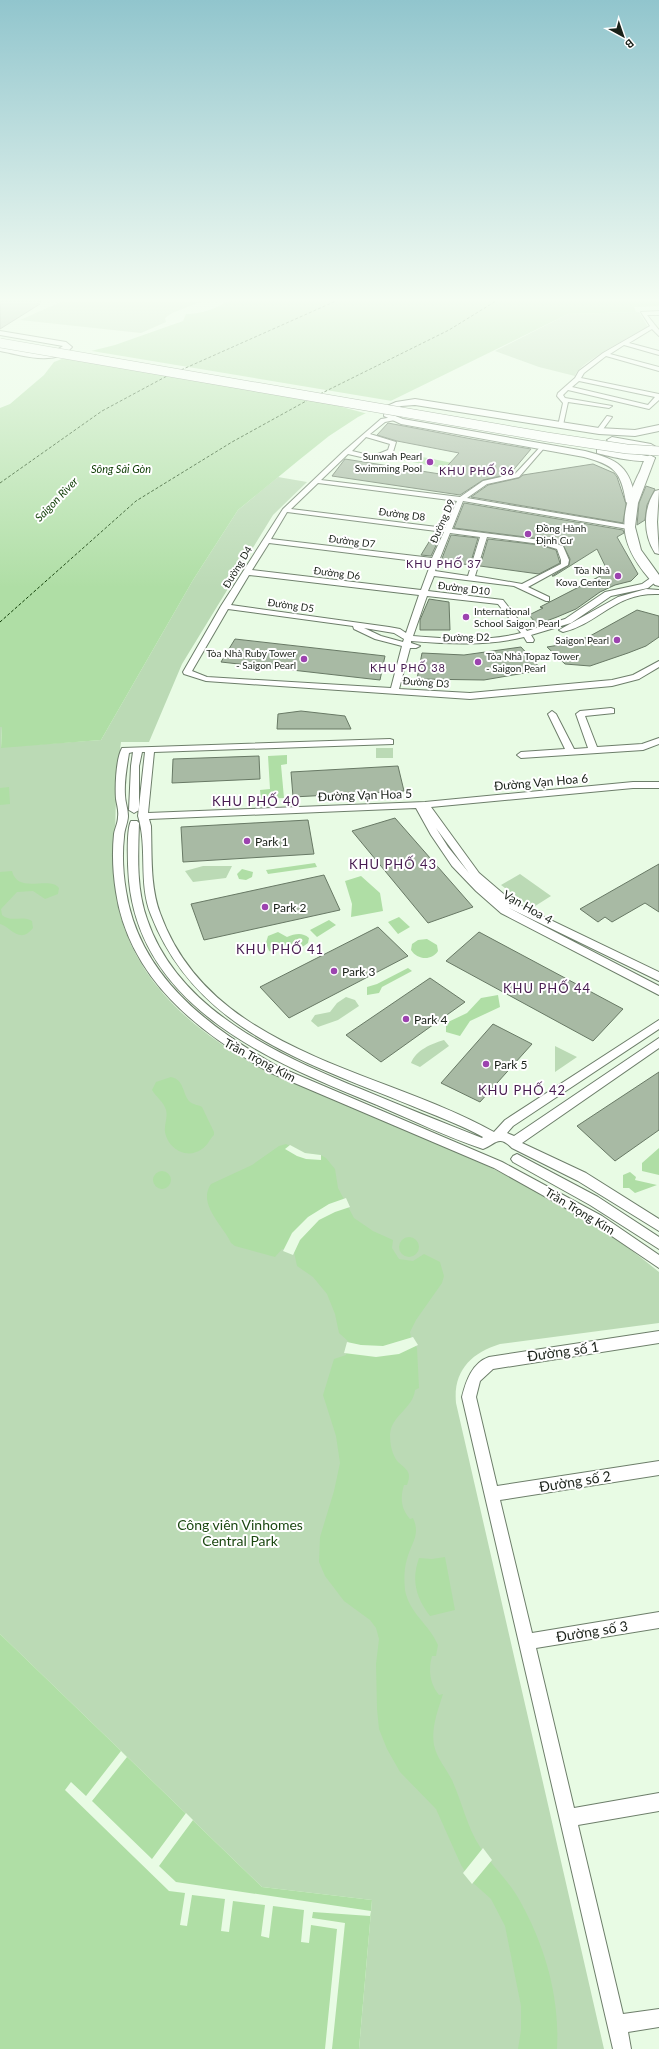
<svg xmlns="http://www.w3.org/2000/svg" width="659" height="2049" viewBox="0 0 659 2049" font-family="Lato,sans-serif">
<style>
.green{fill:#bbdab5}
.water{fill:#afdea5}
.pier{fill:#e8fbe4}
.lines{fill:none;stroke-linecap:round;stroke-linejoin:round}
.ferry{stroke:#0e3c04;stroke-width:1;stroke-dasharray:3 2;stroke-linecap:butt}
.building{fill:#a8baa4;stroke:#687965}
.street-casing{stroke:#6d7e6a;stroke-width:2}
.secondary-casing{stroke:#6d7e6a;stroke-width:2}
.primary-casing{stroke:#6d7e6a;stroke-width:2}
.street{fill:#fff;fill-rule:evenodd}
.secondary{fill:#fff;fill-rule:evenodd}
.primary{fill:#fff;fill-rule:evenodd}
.secondary-bridge-casing{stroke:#6d7e6a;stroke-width:10;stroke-linecap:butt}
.secondary-bridge{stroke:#fff;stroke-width:9}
.poi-dot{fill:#9c43af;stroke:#fff;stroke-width:1.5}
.labels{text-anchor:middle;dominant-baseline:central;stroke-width:4;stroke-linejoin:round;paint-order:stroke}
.far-poi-label{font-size:10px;fill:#1a2119;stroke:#fff;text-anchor:end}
.far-street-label{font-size:10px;fill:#1a2119;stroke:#fff}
.far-water-label{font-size:11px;font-style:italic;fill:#0e3c04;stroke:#fff}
.far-neighbourhood-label{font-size:11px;letter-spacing:1px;fill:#471c50;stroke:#fff}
.street-label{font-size:12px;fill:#1a2119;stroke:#fff}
.poi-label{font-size:12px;fill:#1a2119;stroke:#fff;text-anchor:start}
.neighbourhood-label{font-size:13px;letter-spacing:1px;fill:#471c50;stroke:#fff}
.near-street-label{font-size:14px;fill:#1a2119;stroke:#fff}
.near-park-label{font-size:14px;fill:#1b4711;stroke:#fff}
</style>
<rect width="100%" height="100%" fill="#e8fbe4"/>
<!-- green -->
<path class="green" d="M63,301H203L172,313L165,318L166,322L141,333L20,320Z
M639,312L648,327C635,334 578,363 575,376L539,367L495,351L568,314Z
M278,477L307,482L273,515L182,664L149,742H121C116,779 115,816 115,853C115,870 115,888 118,905C135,989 211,1046 285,1079C413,1134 552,1182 659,1272V1323L500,1344C471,1353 453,1371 456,1403L604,2049H359L372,1900L262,1887L0,1634V727H2L1,747L101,740L193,580L238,510Z
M376,748H393V758H376Z
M203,866H232L226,878L193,882L185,871Z
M520,874L551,896L532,908L501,885Z
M346,997L355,1000L359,1006L338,1020L318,1027L311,1021L315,1015L330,1012L337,1003Z
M444,1040L449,1046L420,1067L411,1063C416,1050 431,1044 444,1040Z
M555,1046L577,1057L555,1072Z"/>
<!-- water -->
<path class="water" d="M228,301H659V306L634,307L636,312L568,314L358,417L329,436L299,460L238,510L193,580L101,740L1,748L2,727H0V408L10,404L44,375L54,362L67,357L115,345L183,321L186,314C201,314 215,309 228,301Z
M407,454L458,464L453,470L402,460Z
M287,755V764L281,765L284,798L261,799L260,790L270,789L268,756Z
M9,787L10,804L0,805V788Z
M315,863L317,867L268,874L266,870Z
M242,869L253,872L252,877L246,880L239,879L237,874Z
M12,871C18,895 50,875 59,888L58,894L45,899L33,891L17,892L1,909L2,915C11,923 22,915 32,921L33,928C20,945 11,927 0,924V872Z
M361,876L380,893L383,911L351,917L352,904L345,881Z
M399,917L410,927L398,934L388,922Z
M329,920L336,925L317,937L310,930Z
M278,932L287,937C295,934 302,932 309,938L308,943L301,948C288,944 284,943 273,952L269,951L266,943L268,936Z
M427,939L437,945L438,951C432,961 417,960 411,950L412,944L418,940Z
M408,968L412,971L382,987L379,993L367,995V987L377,984Z
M498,995L500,1007L470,1021L460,1036L446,1032V1023L467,1013L481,998Z
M171,1077C185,1080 182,1094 190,1102C194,1105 199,1105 202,1107L214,1132V1135C209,1140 208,1145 202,1149C187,1160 168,1149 165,1132C164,1125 168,1117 166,1110C164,1102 156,1097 152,1090L156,1082Z
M286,1144L305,1153L321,1155L326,1158L335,1169L338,1188L354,1218L373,1231L393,1240L392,1248L399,1259L413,1261L424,1254L440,1262L444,1276L442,1283L416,1320L410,1332L411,1338L417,1348L419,1388L415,1390C413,1409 391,1415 390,1435C390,1444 392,1455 398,1462C407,1470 412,1472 407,1485H404C400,1498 401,1509 410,1519L413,1518C421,1535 411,1543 407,1559C404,1569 404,1579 405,1590C409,1613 429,1624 438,1645L436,1656H432C428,1670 430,1684 439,1695L443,1694C438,1710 431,1728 434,1745C437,1759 446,1768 452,1780C462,1802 467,1827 480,1847C492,1866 509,1881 520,1901C545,1946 560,1997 557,2049H518L521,2030V2006L505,1926L491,1899L472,1882L461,1865L436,1809L400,1772L387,1749L379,1729L377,1709L376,1664L379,1639L376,1628L370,1620L344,1601L325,1576L319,1562L320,1537L334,1491L340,1463L336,1436L323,1395L334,1359L346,1355L349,1342L339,1333L335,1314L327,1294L313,1277L297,1266L294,1252L282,1249L275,1257L235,1246L231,1243C223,1225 197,1204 211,1184L252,1165L279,1146Z
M659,1148V1175L642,1171V1163Z
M153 1180a9 9 0 1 1 18 0a9 9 0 1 1-18 0Z
M630,1172L636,1177L635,1180L657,1185L635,1193L629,1188H623V1175Z
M399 1247a10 10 0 1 1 20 0a10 10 0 1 1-20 0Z
M445,1557L455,1610L430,1616C416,1598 411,1580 419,1558L432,1559Z
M0,1634L262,1887L372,1900L359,2049H0Z"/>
<!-- pier -->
<path class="pier" d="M86,350L392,401L368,414L331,404L67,355Z
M290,1145L305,1153L321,1155V1160L306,1159L297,1156L285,1149Z
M346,1198L350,1207L335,1212L319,1220L300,1240L293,1255L283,1251L292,1233L308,1217L329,1204Z
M413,1337L418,1345L399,1354L376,1357L344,1353L347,1342L361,1345L383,1346Z
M121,1751L127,1757L92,1801L152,1859L186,1813L193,1820L159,1866L176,1882L371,1911L370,1916L313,1912L312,1918L345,1923L332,2049H325L337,1929L311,1925L309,1943L301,1942L304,1910L273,1906L269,1938L261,1936L265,1905L233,1901L229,1932L221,1931L225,1899L192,1895L187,1926L180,1925L185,1893L169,1891L65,1790L71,1782L86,1796Z
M483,1848L492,1860L472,1884L463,1873Z"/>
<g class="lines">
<!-- ferry -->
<path class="ferry" d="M181,370L336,301
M320,394L449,330L496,301
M0,483L102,411L167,376
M0,622L136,501L232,442L308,400"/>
</g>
<!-- building -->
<path class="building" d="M0,301H41L37,304H40L0,329Z
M388,423L472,439L531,449L510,474L483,480L460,495L332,476L345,459L440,474L459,453L397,441L377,435Z
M593,464L614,473L617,477L626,504L623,523L471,497L488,485L519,478L523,475Z
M646,486L655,489L647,505L645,520L637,525L639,503Z
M464,503L623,530L624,533L617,537L638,574L631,581L615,585L600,592L576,609L557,617L541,623L535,622L529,615L543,608L540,607L608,572L597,549L554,576H552L569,565L570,559L563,545L541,539L454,528Z
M435,532L442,533L431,556L421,555Z
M451,535L478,538L470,565L441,561Z
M488,539L540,545L556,550L560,563L539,574L480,566Z
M429,599L449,602L450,630H420V620Z
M637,610L659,616V637L646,646L628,653L590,666L565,664L547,647L572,643L590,636Z
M235,639L385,656L380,680L221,662Z
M521,647L542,670L484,680L417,679L422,653L464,655Z
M301,711L345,716L351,729H277L278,714Z
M259,756L260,779L172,783L173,759Z
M398,766L404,791L293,797L291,772Z
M395,818L473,907L428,923L352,831Z
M308,820L314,854L183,862L181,827Z
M659,864V912L645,903L612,922L605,917L598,922L580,909Z
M324,875L340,910L204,940L191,904Z
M378,927L408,956L289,1018L260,987Z
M479,932L623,1009L593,1041L446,961Z
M430,978L465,1002L381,1062L346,1035Z
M493,1024L532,1044L480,1102L441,1083Z
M659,1072V1130L615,1161L577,1126Z"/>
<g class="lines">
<defs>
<path id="street" d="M659,311V315H647L659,330V336L652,329L629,343L659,351V355L624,345L610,354L659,367V371L606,356L584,373L581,378L659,394V400L649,409L568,390L563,395L565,398L612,406L609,408L568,402L563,425L558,426L563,403L557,396L558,393L575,378L579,371L603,353L650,326L641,312ZM579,381L655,397L648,405L572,387Z
M607,416L612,417L601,432H597L596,431Z
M393,417L396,419L395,420L385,422L370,434L396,442L393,452L374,460L348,454L321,480L460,497L483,481L515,474L543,444L546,446L545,447L519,477L487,484L467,498L628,525L632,527L628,529L463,501L452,529L541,540L563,546L569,560L568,565L528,587L549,597V601H546L514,586L434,576L428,591L503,600L527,631L565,619L605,592L642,584L652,577L659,579L648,588L611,596L571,623L531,635L534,640L533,642H527L524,637C488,646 448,644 411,641V643L420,646L416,648H410L399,689L470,693L612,680L633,675L659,661V667L639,679L612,686L470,699L206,681L184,674L183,672L221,606L283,509L344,451L381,419ZM366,437L390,444L388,450L373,456L352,451ZM318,483L457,501L445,528L291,509ZM287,512L444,532L432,558L271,539ZM450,533L480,537L468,576L435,571ZM487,537L540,544L557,549L561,560V564L522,584L475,576ZM269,543L431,563L421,590L252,570ZM249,575L419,595L406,633L400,629L389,627L231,605ZM427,596L498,604L521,633C486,642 447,639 413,636ZM228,609L353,626L354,629L375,639L402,646L391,688L207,677L192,671ZM364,628L394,633L404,639L403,642L381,636Z
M646,589L659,590V594C615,592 600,623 563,632L559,630L618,597Z
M611,708L614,709V713L585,716L597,747L642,744L659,738V744L643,750L521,758L517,755L521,752L565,749L548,714L552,711L556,714L574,749L588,748L576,714L580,711Z
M390,739L393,740V744L154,752L148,813L425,802L633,782H659V788H633L431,807L479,873L513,902L659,972V981L507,907L659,986V995L501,913L476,891L452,866L431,835L416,808L149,819L151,826C152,855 150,886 160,913C210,1053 381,1069 494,1132L505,1120L659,1020V1029L513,1126L507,1133L514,1136L659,1038V1048L522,1143L586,1173L659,1219V1231L578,1181L512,1148C498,1134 495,1145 483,1149C447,1137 412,1120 377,1105C274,1063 141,1009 129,881C128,869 126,830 131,821H137L139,823C138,855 136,888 147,919C178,1011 279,1055 361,1089C401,1106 442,1122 482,1138L483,1137C463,1126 442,1118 422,1110C315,1065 197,1034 151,915C138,883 148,848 138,816L145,752H142L139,766V810L134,813L129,810L131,766L133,752L129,753C127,766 124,781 125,795C125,802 128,809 128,816C128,822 124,830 124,837C122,854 123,873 126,891C139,976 209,1028 279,1067L502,1162L602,1216L659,1255V1268L594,1224L494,1168L271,1073C199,1033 129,979 116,892C113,873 112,853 114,834C115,828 118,823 118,817C119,811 117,805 116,799C115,786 116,759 122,748ZM436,828L469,873L448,847Z
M517,1154L598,1197L659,1237V1249L590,1205L513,1162L511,1159L513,1156Z
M659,1331V1343L493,1369L480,1381L476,1397L497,1486L659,1461V1475L500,1500L532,1633L659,1612V1628L536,1648L574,1808L659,1793V1811L578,1825L623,2014L659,2009V2027L628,2032L631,2049H613L462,1397C466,1381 472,1363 489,1357Z"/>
<path id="secondary" d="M0,331L66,342L72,347C55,367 22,355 0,351V345C20,349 45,360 63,346L0,335Z
M415,399L599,428L635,430L659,425V431L635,436L599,434L415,405L401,406L393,410V415L403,419L585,451C619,460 630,466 636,502L631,505L626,502C621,471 614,465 584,457L401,424L384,416L385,407L396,402Z
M612,437L651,444L656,447L651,450L609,442L607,440Z
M600,448C608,450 653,456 655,458C647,466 608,456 597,453V449Z"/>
<path id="primary" d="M650,455L655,458L638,503L635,527L641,550L659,575V586L655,585C620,547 616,521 638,475C642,469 643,457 650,455Z
M659,490L657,522L659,554L655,553C643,534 643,509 655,491Z"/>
</defs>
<!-- street casing -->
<use href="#street" class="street-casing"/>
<!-- secondary casing -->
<use href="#secondary" class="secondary-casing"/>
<!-- primary casing -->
<use href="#primary" class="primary-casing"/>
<!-- street -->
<use href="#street" class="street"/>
<!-- secondary -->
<use href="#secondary" class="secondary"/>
<!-- primary -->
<use href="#primary" class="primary"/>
<defs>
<path id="secondary-bridge" d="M0,343L547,437L627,449L659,451"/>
</defs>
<!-- secondary-bridge casing -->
<use href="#secondary-bridge" class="secondary-bridge-casing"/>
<!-- secondary-bridge -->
<use href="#secondary-bridge" class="secondary-bridge"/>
</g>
<!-- sky -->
<linearGradient id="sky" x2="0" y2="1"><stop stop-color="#91c5cd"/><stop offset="0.51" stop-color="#f5fdf3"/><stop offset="1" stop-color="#f5fdf3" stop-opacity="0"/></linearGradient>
<rect width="659" height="588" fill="url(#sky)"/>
<!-- markers -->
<g class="poi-dot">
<circle cx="430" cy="462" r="4"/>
<circle cx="528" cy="534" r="4"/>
<circle cx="618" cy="576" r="4"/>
<circle cx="466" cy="617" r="4"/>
<circle cx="617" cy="640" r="4"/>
<circle cx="304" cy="659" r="4"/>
<circle cx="478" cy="662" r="4"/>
<circle cx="247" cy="841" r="4"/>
<circle cx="265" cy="907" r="4"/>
<circle cx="334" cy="971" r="4"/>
<circle cx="406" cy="1019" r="4"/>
<circle cx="486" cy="1064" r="4"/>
</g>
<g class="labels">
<!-- far-poi labels -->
<g class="far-poi-label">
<text x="422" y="456">Sunwah Pearl<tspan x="422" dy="12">Swimming Pool</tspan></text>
<text x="536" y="528" text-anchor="start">Đồng Hành<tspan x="536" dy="12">Định Cư</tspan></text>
<text x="610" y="570">Tòa Nhà<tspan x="610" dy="12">Kova Center</tspan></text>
<text x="474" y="611" text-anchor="start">International<tspan x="474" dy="12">School Saigon Pearl</tspan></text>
<text x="609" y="640">Saigon Pearl</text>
<text x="296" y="653">Tòa Nhà Ruby Tower<tspan x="296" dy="12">- Saigon Pearl</tspan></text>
<text x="486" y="656" text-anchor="start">Tòa Nhà Topaz Tower<tspan x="486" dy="12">- Saigon Pearl</tspan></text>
</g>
<!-- far-street labels -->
<g class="far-street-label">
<text transform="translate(402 514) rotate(7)">Đường D8</text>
<text transform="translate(442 521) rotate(-66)">Đường D9</text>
<text transform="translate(352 541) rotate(7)">Đường D7</text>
<text transform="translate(237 567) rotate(-59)">Đường D4</text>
<text transform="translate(337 573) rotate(7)">Đường D6</text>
<text transform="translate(464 588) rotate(7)">Đường D10</text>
<text transform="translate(291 605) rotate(8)">Đường D5</text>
<text transform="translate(466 637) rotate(-1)">Đường D2</text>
<text transform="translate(426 682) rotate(4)">Đường D3</text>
</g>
<!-- far-water labels -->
<g class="far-water-label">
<text x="121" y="468">Sông Sài Gòn</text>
<text transform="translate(56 499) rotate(-46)">Saigon River</text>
</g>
<!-- far-neighbourhood labels -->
<g class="far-neighbourhood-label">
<text x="477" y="470">KHU PHỐ 36</text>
<text x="444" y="563">KHU PHỐ 37</text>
<text x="408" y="667">KHU PHỐ 38</text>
</g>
<!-- street labels -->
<g class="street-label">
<text transform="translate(541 782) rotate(-5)">Đường Vạn Hoa 6</text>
<text transform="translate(365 795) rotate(-2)">Đường Vạn Hoa 5</text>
<text transform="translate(528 907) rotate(30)">Vạn Hoa 4</text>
<text transform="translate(260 1060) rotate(28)">Trần Trọng Kim</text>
<text transform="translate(580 1211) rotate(31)">Trần Trọng Kim</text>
</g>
<!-- poi labels -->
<g class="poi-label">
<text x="255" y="841">Park 1</text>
<text x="273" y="907">Park 2</text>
<text x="342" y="971">Park 3</text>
<text x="414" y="1019">Park 4</text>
<text x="494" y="1064">Park 5</text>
</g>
<!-- neighbourhood labels -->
<g class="neighbourhood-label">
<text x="256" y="801">KHU PHỐ 40</text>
<text x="393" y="864">KHU PHỐ 43</text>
<text x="280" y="949">KHU PHỐ 41</text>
<text x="547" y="988">KHU PHỐ 44</text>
<text x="522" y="1090">KHU PHỐ 42</text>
</g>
<!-- near-street labels -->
<g class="near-street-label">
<text transform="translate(563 1351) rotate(-8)">Đường số 1</text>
<text transform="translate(575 1481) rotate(-9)">Đường số 2</text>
<text transform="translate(592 1631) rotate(-9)">Đường số 3</text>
</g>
<!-- near-park labels -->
<g class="near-park-label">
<text x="240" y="1524">Công viên Vinhomes<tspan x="240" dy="16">Central Park</tspan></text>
</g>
</g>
<!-- north arrow -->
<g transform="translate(623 36) rotate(140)" stroke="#ffffff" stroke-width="3" paint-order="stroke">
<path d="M0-3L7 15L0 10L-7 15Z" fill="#1a2119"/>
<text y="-6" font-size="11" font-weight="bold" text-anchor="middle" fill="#1a2119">B</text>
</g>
</svg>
